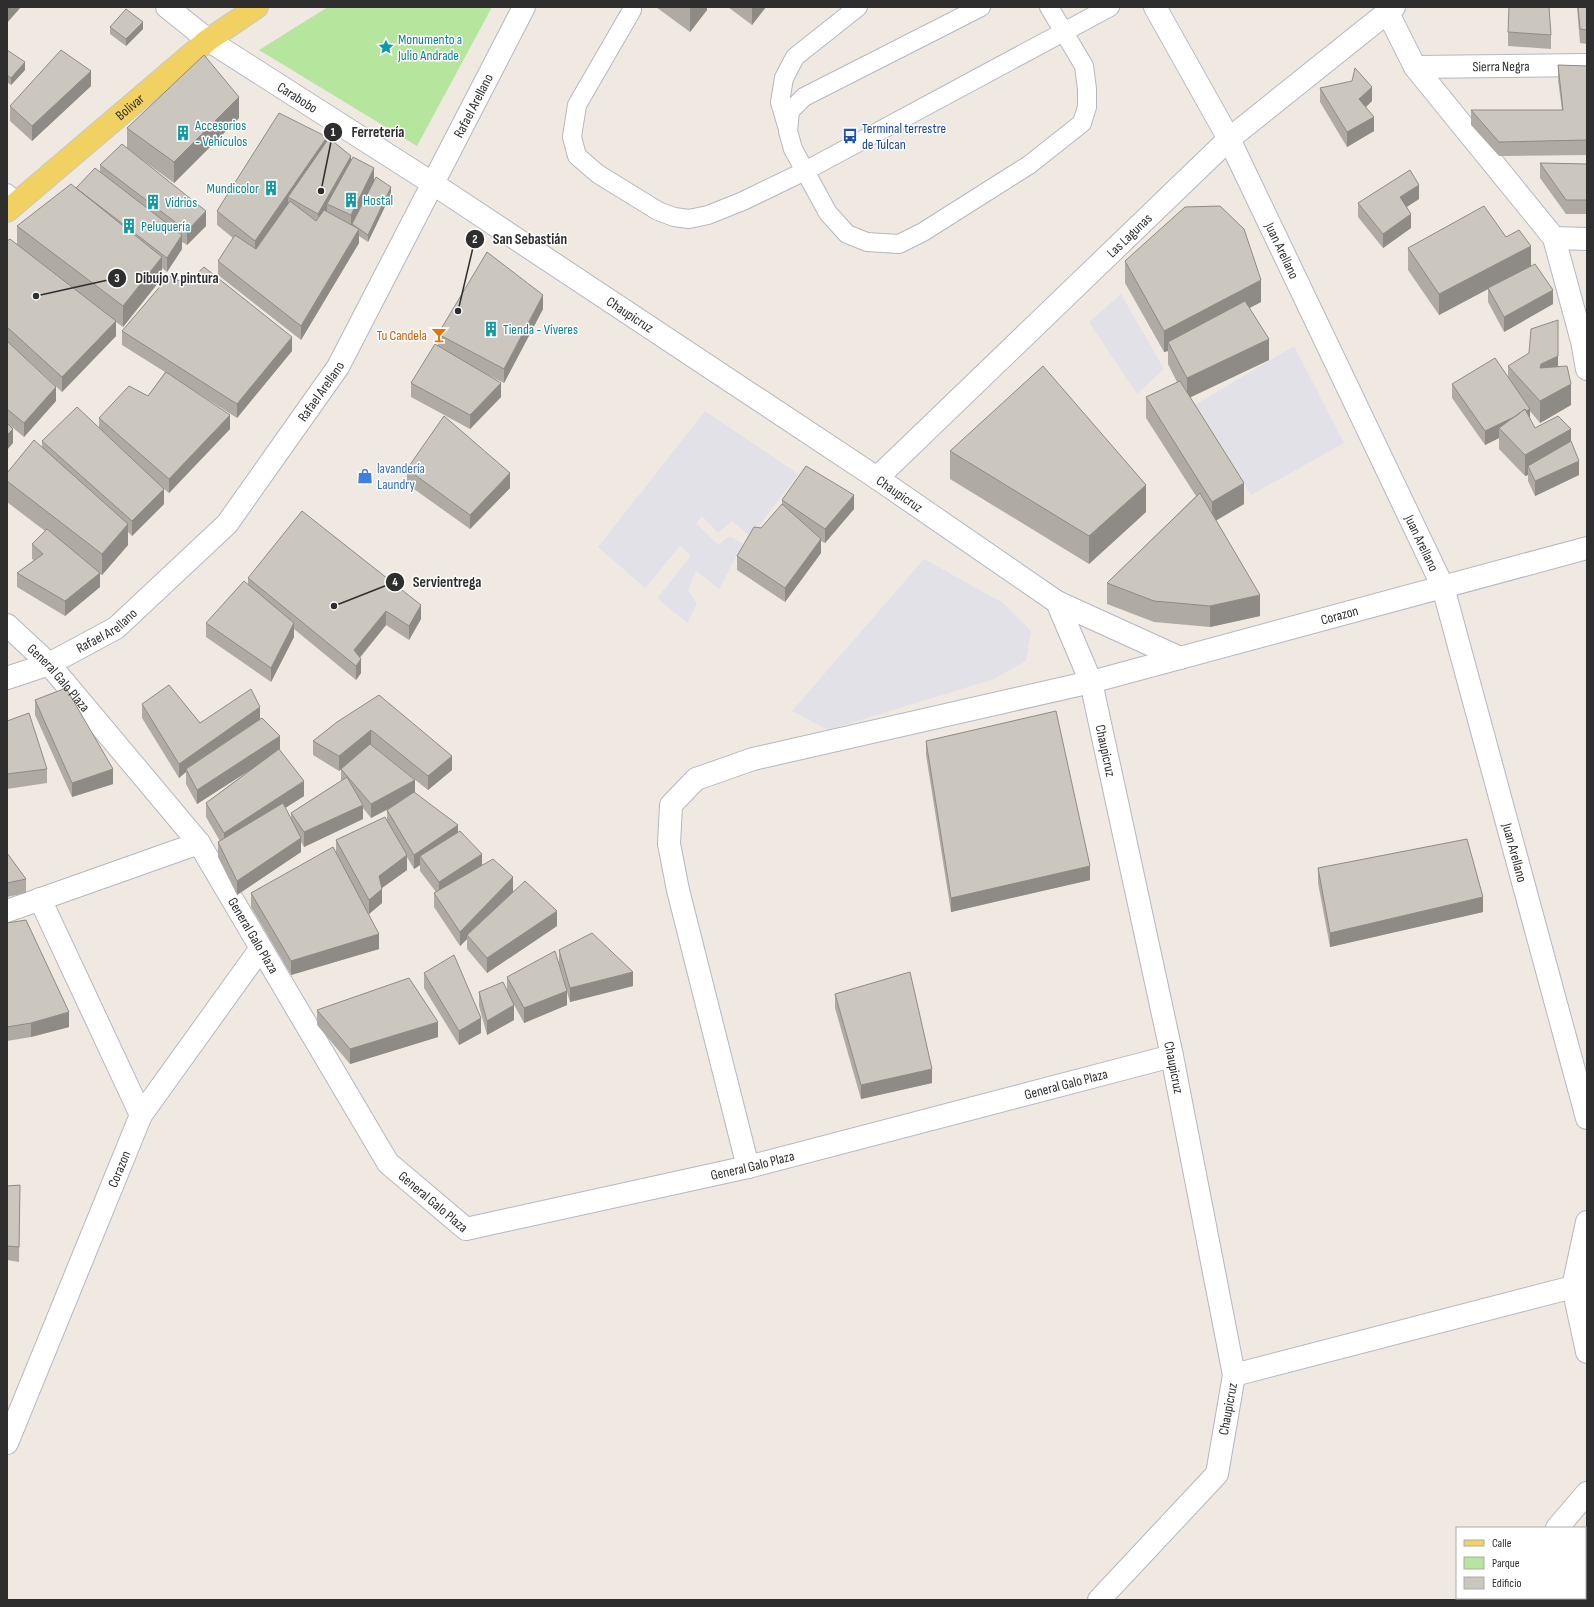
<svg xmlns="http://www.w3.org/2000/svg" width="1594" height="1607" viewBox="0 0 1594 1607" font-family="'Sofia Sans Condensed',sans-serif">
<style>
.industrial{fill:#e3e1e8}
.green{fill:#b6e59e}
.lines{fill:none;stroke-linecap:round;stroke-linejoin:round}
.service-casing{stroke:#b4b7c1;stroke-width:20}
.minor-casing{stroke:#b4b7c1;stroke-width:24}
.secondary-casing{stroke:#b4b7c1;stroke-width:24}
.primary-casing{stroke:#c9c9c9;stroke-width:24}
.service{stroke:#fff;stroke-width:18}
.minor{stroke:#fff;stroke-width:22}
.secondary{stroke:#fff;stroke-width:22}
.primary{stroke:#f2d163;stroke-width:22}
.wall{fill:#afaba4}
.shaded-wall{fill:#8e8b86}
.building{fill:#cbc7bf;stroke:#8e8b86}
.labels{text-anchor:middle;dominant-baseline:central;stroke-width:3;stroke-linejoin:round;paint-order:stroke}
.culture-label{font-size:14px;fill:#0d838f;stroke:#fff;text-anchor:start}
.street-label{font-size:14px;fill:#2e2e2e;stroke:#fff}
.transit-label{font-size:14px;fill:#164399;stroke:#fff;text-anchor:start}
.food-label{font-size:14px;fill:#c56008;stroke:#fff;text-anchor:end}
.shop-label{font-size:14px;fill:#366cbe;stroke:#fff;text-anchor:start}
.leader{fill:none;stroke:#2e2e2e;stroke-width:1.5}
.callout-dot{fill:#2e2e2e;stroke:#fff;stroke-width:1.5}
.mark-label{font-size:12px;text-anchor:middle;font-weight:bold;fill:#fff}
.callout-label{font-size:15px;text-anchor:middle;font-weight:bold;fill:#2e2e2e;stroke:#fff;stroke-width:3;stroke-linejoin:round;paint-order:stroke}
</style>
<rect width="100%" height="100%" fill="#efe9e1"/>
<!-- industrial -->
<path class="industrial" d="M1121,294L1164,369L1137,394L1089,322Z
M1294,346L1344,443L1251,495L1193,406Z
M705,411L798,474L751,537L732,521L718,533L702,516L696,523L718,545L730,536L743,544L719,589L696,571L688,590L697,604L687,623L657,598L691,556L680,546L645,588L598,547Z
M924,559L1003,603L1031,631L1026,661L994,679L828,730L792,711Z"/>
<!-- green -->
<path class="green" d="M328,7H492L417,146L259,50Z"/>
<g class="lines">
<defs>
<path id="service" d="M981,7L804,97L790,111L788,131L793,149L828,213L847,234L867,242L899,244L923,232L1029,165L1082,123L1087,107V89L1084,66L1049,7
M632,10L577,105L572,137L577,156L598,174L658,211L674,217L689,219L708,215L743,201L805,171L1110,7
M787,126L780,102L784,78L795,57L858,7
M7,193L17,203"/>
<g id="minor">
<path id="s1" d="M167,7L208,40L432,183L877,478L1057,602L1091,682L1172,1056L1234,1375L1217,1474L1099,1600"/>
<path id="s2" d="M1155,7L1229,139L1443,587L1587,1118"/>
<path d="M1388,13L1415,67L1554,238L1582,341L1587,369"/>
<path id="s3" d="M1415,67L1587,65"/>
<path d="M1554,238L1587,239"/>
<path id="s4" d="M877,478L1229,139L1394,7"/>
<path d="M1057,602L1180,658"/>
<path id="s5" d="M7,625L49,664L199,843L388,1163L466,1229L748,1167L1172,1056"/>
<path d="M7,911L199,843"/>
<path d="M141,1115L261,948"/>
<path id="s6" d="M748,1167L678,890L669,844L671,805L696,779L753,759L1091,682L1587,548"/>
<path d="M1587,1222L1573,1287L1587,1352"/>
<path d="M1234,1375L1573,1287L1587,1285"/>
<path id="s7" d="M7,1443L141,1115L40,899"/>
<path d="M1557,1528L1587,1493"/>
<path d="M1517,1598V1600"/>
</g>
<g id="secondary">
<path id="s8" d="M7,678L49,664L116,628L227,524L338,367L524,7"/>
</g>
<g id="primary">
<path id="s9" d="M7,211L208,40L257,7"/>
</g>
</defs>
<!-- service casing -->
<use href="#service" class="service-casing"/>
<!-- minor casing -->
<use href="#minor" class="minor-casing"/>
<!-- secondary casing -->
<use href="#secondary" class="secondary-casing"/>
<!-- primary casing -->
<use href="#primary" class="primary-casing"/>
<!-- service -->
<use href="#service" class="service"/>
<!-- minor -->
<use href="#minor" class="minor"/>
<!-- secondary -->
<use href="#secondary" class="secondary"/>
<!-- primary -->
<use href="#primary" class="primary"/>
</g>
<!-- wall -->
<path class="wall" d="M656,7H707V10L690,32Z
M728,7H766L752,25Z
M1577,7H1587V44L1580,43Z
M110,27L143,29L126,46L110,34Z
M1508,32L1551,35V49L1508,46Z
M7,50L25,70L11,85L7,82Z
M1558,65L1587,66V155L1499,156L1471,125V110H1562L1558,80Z
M91,86L32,141L10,121V106Z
M1320,88L1372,101L1366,107L1374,131L1347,147L1320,102Z
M239,118L174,183L137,156L206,226L187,245L182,242V249L167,272L162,268V278L123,327L116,322V336L62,392L22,355L56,401L24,437L7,423V241L17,244V226L76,188L100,172V165L127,148V128Z
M327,141L351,160L374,182L391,194L368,242L359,236V243L301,340L218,275V261L233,238L217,225V211Z
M1540,163L1587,164V214H1566L1540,178Z
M1419,199L1407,207L1411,228L1383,248L1358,217V203Z
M1506,237L1531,266L1553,304L1504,332L1488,302V289L1439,315L1408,270V248Z
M1125,261L1261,302L1249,308L1269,360L1190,397L1244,504L1216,520L1260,616L1210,627L1154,622L1107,604V583L1196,496L1146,418V397L1177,382L1168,364V351L1164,352L1125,283Z
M543,309L504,383L478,370L501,397L470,429L411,397V383L438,347V334Z
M122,331L292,351L237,418L182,383L230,429L169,493L163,488L164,504L132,536L128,532V545L102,575L100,574V587L65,616L17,587V573L34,560L32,559V544L45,531L7,502V473L42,447V441L99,428V418L148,396L165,372L122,345Z
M1508,366L1558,367L1571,405L1540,423L1530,411V419L1535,428L1571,442L1579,475L1535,496L1528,481V475L1525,476L1499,449V438L1485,445L1452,398V384L1508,377Z
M950,451L1146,512L1089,564L950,479Z
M407,469L510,488L470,529L407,484Z
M782,500L854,509L825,543L821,541V553L785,602L737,570V556L782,505Z
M248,578L421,619L409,640L386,625L360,658L361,673L356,680L294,629V637L271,682L206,637V623L248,584Z
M379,695L452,770L428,790L371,745L415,793L458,832L482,865L513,891L557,926L487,973L467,949V939L460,946L434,907V893L436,892L420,871V865L414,869L407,857V870L382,888V903L369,914L379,949L291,975L251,907V893L336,852V840L387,820V810L371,818L363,808V819L304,847L301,842V852L237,895L218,857V842L220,841L206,817V803L251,769L197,804L186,784V772L179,778L142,718V704L200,723L260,720L280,750L304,796L285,808L291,819V813L341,781V769L339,771L313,755V741Z
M35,700L113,784L72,797L35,715Z
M7,721L47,769V783L7,789Z
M926,741L1090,880L951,912L926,755Z
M7,853L26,879V893L7,897Z
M1318,868L1483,912L1330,947L1318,883Z
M7,923L69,1027L31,1037L7,1041Z
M559,950L633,986L570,1002L567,992V1005L524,1023L507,992V977L564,979L559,964Z
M424,973L481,1033L459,1045L424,988Z
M479,992L514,1020L487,1035L479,1006Z
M835,994L932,1083L861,1099L835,1008Z
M317,1010L438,1037L350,1064L317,1025Z
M20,1185L19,1262L7,1260V1186Z"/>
<!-- shaded-wall -->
<path class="shaded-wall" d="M9,7H21L7,23V9Z
M690,7H707V10L690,32Z
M752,7H766L752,25Z
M143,22V29L126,46V39Z
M25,62V70L11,85V78Z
M91,71V86L32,141V126Z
M1372,87V101L1359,113V99Z
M239,97V118L174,183V162Z
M1374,117V131L1347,147V132Z
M327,137V151L288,197V207L255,255V241Z
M351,156V170L327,204V212L318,228V214Z
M374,168V183L352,224V227L351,230V215Z
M1419,185V199L1400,211V197Z
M391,187V194L368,242V235Z
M206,211V226L187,245V231Z
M1411,214V228L1383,248V234Z
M359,229V243L301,340V326Z
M182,235V249L167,272V258Z
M1531,246V267L1488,288V289L1439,315V294Z
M162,257V278L123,327V306Z
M1261,280V302L1171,349L1168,342V351L1164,352V331Z
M1553,290V304L1504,332V317Z
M543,295V309L504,383V369Z
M116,321V336L62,392V377Z
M292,337V351L237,418V404Z
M1269,339V360L1187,399V378Z
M1558,356V378L1540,368L1541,364Z
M501,383V397L470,429V415Z
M1571,384V405L1540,423V401Z
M56,387V401L24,437V423Z
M1530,409V423L1499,428V438L1485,445V431Z
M230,415V429L169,493V479Z
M13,429V443L7,450V435Z
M1571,429V450L1528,466V475L1525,476V455Z
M1579,461V475L1535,496V481Z
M510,473V488L470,529V515Z
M1244,483V504L1212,523V502Z
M1146,485V512L1089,564V536Z
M164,489V504L132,536V521Z
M854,495V509L825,543V529Z
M128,524V545L102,575V554Z
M821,539V553L785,602V588Z
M100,573V587L65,616V601Z
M1260,595V616L1210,627V606Z
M421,605V619L409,640V626Z
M386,611V625L354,664V650Z
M294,623V637L271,682V668Z
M361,659V673L356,680V666Z
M260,707V721L186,769V772L179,778V764Z
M371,730V745L339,771V756Z
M280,736V751L197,804V790Z
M452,756V770L428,790V776Z
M113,769V784L72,797V783Z
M415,780V794L371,818V804Z
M304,781V796L224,847V833Z
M363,805V819L304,847V832Z
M458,825V839L420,856V865L414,869V855Z
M301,838V852L237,895V881Z
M482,854V868L439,896V882Z
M407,855V870L379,890V876Z
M1090,866V880L951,912V898Z
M513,877V892L467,935V939L460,946V932Z
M382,889V903L369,914V900Z
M1483,897V912L1330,947V933Z
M557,911V926L487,973V958Z
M379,934V949L291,975V961Z
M633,972V986L570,1002V988Z
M567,991V1005L524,1023V1008Z
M514,1005V1020L487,1035V1021Z
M69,1012V1027L31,1037V1023Z
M481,1018V1033L459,1045V1031Z
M438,1022V1037L350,1064V1049Z
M932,1069V1083L861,1099V1085Z"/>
<!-- building -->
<path class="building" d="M1509,7H1549L1551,35L1508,32Z
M1578,7H1587V30L1580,29Z
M126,9L143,22L126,39L110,27Z
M7,50L25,62L11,78L7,75Z
M61,50L91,71L32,126L10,106Z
M204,55L239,97L174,162L127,128Z
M1558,65L1587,66V140L1499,142L1471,110H1563Z
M1355,68L1372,87L1359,99L1374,117L1347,132L1320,88L1352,81Z
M279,113L327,137L255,241L217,211Z
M329,138L351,156L318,214L288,197Z
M122,144L206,211L187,231L100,165Z
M353,157L374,168L351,215L327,204Z
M1540,163L1587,164V200H1566Z
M95,168L182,235L167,258L76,188Z
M1410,170L1419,185L1400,197L1411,214L1383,234L1358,203Z
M376,177L391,187L368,235L352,224Z
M71,184L162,257L123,306L17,226Z
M290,201L316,221L324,210L359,229L301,326L218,261L235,235L256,249Z
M1220,206L1244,229L1261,280L1164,331L1125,261L1185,207Z
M1484,206L1506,237L1519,230L1531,246L1439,294L1408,248Z
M10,239L116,321L62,377L7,327V241Z
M487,252L543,295L504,369L438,334Z
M1535,264L1553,290L1504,317L1488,288Z
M204,267L292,337L237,404L122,331L169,276L186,284Z
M1245,301L1269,339L1187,378L1168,342Z
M1558,320V356L1541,364L1540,368L1567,366L1571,384L1540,401L1508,366L1529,353L1531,329Z
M7,341L56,387L24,423L7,409Z
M435,344L501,383L470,415L411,383Z
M1495,358L1530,409L1526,411L1525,409L1516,416L1485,431L1452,384Z
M1043,366L1146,485L1089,536L950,451Z
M166,372L230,415L169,479L99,418L129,386L148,396Z
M1180,381L1244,483L1212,502L1146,397Z
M77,407L164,489L132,521L42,441Z
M1525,409L1535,428L1558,416L1571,429L1525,455L1499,428Z
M444,416L510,473L470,515L407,469Z
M7,423L13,429L7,435Z
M34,440L128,524L102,554L7,481V473Z
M1571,441L1579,461L1535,481L1528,466Z
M806,466L854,495L825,529L782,500Z
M1200,493L1260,595L1210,606L1154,601L1107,583Z
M782,504L821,539L785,588L737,556L754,527L761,528Z
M302,511L421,605L409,626L386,611L354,650L361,659L356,666L248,578Z
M47,529L100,573L65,601L17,573L43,554L32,544Z
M244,581L294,623L271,668L206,623Z
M169,685L200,723L251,689L260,707L179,764L142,704Z
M66,688L113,769L72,783L35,700Z
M379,695L452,756L428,776L371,730L339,756L313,741L337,722Z
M1056,711L1090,866L951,898L926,741Z
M29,713L47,769L7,774V721Z
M262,718L280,736L197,790L186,769Z
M370,744L415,780L371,804L341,769Z
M279,749L304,781L224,833L206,803Z
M347,777L363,805L304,832L291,813Z
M414,792L458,825L414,855L387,810Z
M283,803L301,838L237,881L218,842Z
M385,817L407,855L379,876L382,889L369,900L336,840Z
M460,831L482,854L439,882L420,856Z
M1467,839L1483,897L1330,933L1318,868Z
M333,847L379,934L291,961L251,893Z
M7,853L26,879L7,883Z
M493,859L513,877L460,932L434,893Z
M525,881L557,911L487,958L467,935Z
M26,920L69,1012L31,1023L7,1027V923Z
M592,933L633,972L570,988L559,950Z
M555,951L567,991L524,1008L507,977Z
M454,955L481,1018L459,1031L424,973Z
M910,972L932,1069L861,1085L835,994Z
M409,978L438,1022L350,1049L317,1010Z
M503,982L514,1005L487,1021L479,992Z
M20,1185L19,1247L7,1246V1186Z"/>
<!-- icons -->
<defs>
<symbol id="sight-bare" viewBox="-9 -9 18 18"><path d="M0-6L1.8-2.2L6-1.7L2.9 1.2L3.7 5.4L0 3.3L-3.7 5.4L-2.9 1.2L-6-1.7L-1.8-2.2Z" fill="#0f9aa8" stroke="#fff" stroke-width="2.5" paint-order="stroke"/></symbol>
<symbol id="building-bare" viewBox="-9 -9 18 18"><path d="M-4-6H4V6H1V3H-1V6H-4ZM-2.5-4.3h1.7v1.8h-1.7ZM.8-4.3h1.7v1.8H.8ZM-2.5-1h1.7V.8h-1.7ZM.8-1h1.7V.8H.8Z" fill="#0f9aa8" stroke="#fff" stroke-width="2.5" paint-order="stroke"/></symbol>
<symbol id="bus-bare" viewBox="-9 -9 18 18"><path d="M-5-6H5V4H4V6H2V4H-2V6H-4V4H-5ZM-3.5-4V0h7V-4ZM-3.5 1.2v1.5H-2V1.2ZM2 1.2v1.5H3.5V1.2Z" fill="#1a4fb4" stroke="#fff" stroke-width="2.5" paint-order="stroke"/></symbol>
<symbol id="bar-bare" viewBox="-9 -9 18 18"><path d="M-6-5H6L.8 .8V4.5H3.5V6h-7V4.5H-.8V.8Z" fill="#e8710a" stroke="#fff" stroke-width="2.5" paint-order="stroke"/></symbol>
<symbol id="shop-bare" viewBox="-9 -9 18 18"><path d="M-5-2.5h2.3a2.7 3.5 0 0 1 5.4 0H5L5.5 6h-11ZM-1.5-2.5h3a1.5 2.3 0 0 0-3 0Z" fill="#3f7fe0" stroke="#fff" stroke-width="2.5" paint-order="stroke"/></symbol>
</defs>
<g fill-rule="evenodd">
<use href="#sight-bare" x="375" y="36" width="22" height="22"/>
<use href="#building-bare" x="172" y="122" width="22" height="22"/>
<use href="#bus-bare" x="839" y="125" width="22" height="22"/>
<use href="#building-bare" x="260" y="177" width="22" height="22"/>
<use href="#building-bare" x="340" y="189" width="22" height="22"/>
<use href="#building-bare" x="142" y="191" width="22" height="22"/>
<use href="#building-bare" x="118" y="215" width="22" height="22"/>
<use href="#building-bare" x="480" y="318" width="22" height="22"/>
<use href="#bar-bare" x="428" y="324" width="22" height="22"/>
<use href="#shop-bare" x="354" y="465" width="22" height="22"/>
</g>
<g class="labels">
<!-- culture labels -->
<g class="culture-label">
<text x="398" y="39">Monumento a<tspan x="398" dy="16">Julio Andrade</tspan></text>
<text x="195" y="125">Accesorios<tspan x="195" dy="16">- Vehículos</tspan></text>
<text x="259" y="188" text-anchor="end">Mundicolor</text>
<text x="363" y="200">Hostal</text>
<text x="165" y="202">Vidrios</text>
<text x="141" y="226">Peluquería</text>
<text x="503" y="329">Tienda - Víveres</text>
</g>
<!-- street labels -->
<g class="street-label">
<text stroke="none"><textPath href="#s3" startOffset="86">Sierra Negra</textPath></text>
<text stroke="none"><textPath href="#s1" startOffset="159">Carabobo</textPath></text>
<text stroke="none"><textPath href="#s8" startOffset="759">Rafael Arellano</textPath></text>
<text stroke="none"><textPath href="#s9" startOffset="161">Bolivar</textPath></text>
<text stroke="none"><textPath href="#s4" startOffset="350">Las Lagunas</textPath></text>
<text stroke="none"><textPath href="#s2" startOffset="275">Juan Arellano</textPath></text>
<text stroke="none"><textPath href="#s1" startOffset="556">Chaupicruz</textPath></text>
<text stroke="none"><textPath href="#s8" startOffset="435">Rafael Arellano</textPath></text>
<text stroke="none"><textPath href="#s1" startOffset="880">Chaupicruz</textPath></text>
<text stroke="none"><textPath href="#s2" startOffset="599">Juan Arellano</textPath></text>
<text stroke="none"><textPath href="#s6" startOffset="1072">Corazon</textPath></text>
<text stroke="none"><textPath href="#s8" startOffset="111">Rafael Arellano</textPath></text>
<text stroke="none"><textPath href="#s5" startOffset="74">General Galo Plaza</textPath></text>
<text stroke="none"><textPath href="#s1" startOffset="1228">Chaupicruz</textPath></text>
<text stroke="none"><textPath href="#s2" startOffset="923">Juan Arellano</textPath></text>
<text stroke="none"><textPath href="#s5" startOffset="398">General Galo Plaza</textPath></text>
<text stroke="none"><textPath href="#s1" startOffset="1552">Chaupicruz</textPath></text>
<text stroke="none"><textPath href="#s5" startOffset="1382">General Galo Plaza</textPath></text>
<text stroke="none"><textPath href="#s5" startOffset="1058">General Galo Plaza</textPath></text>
<text stroke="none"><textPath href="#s7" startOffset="296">Corazon</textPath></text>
<text stroke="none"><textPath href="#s5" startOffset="722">General Galo Plaza</textPath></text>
<text transform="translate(1228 1409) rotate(-80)">Chaupicruz</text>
</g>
<!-- transit labels -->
<g class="transit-label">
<text x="862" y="128">Terminal terrestre<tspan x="862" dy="16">de Tulcan</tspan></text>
</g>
<!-- food labels -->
<g class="food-label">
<text x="427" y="335">Tu Candela</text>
</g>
<!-- shop labels -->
<g class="shop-label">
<text x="377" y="468">lavandería<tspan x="377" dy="16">Laundry</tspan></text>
</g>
</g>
<!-- callouts -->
<path class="leader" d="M321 191L333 132M458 311L475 239M36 296L117 278M334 606L395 582"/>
<g class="callout-dot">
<circle cx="321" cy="191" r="4"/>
<circle cx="458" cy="311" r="4"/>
<circle cx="36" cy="296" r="4"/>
<circle cx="334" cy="606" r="4"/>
<circle cx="333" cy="132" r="10"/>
<circle cx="475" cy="239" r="10"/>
<circle cx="117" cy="278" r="10"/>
<circle cx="395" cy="582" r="10"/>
</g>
<g class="mark-label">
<text x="333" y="136">1</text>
<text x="475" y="243">2</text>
<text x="117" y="282">3</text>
<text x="395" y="586">4</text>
</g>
<g class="callout-label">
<text x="378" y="137">Ferretería</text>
<text x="530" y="244">San Sebastián</text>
<text x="177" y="283">Dibujo Y pintura</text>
<text x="447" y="587">Servientrega</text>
</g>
<!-- border -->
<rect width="1594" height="1607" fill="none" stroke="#2e2e2e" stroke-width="16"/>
<!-- legend -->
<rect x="1456" y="1527" width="130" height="72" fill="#ffffff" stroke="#ababab"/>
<rect x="1464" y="1540" width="20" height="6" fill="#f2d163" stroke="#ababab"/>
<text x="1492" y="1547" font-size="12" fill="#2e2e2e">Calle</text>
<rect x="1464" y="1557" width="20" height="12" fill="#b6e59e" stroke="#ababab"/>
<text x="1492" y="1567" font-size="12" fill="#2e2e2e">Parque</text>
<rect x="1464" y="1577" width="20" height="12" fill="#cbc7bf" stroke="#ababab"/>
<text x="1492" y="1587" font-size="12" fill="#2e2e2e">Edificio</text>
</svg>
